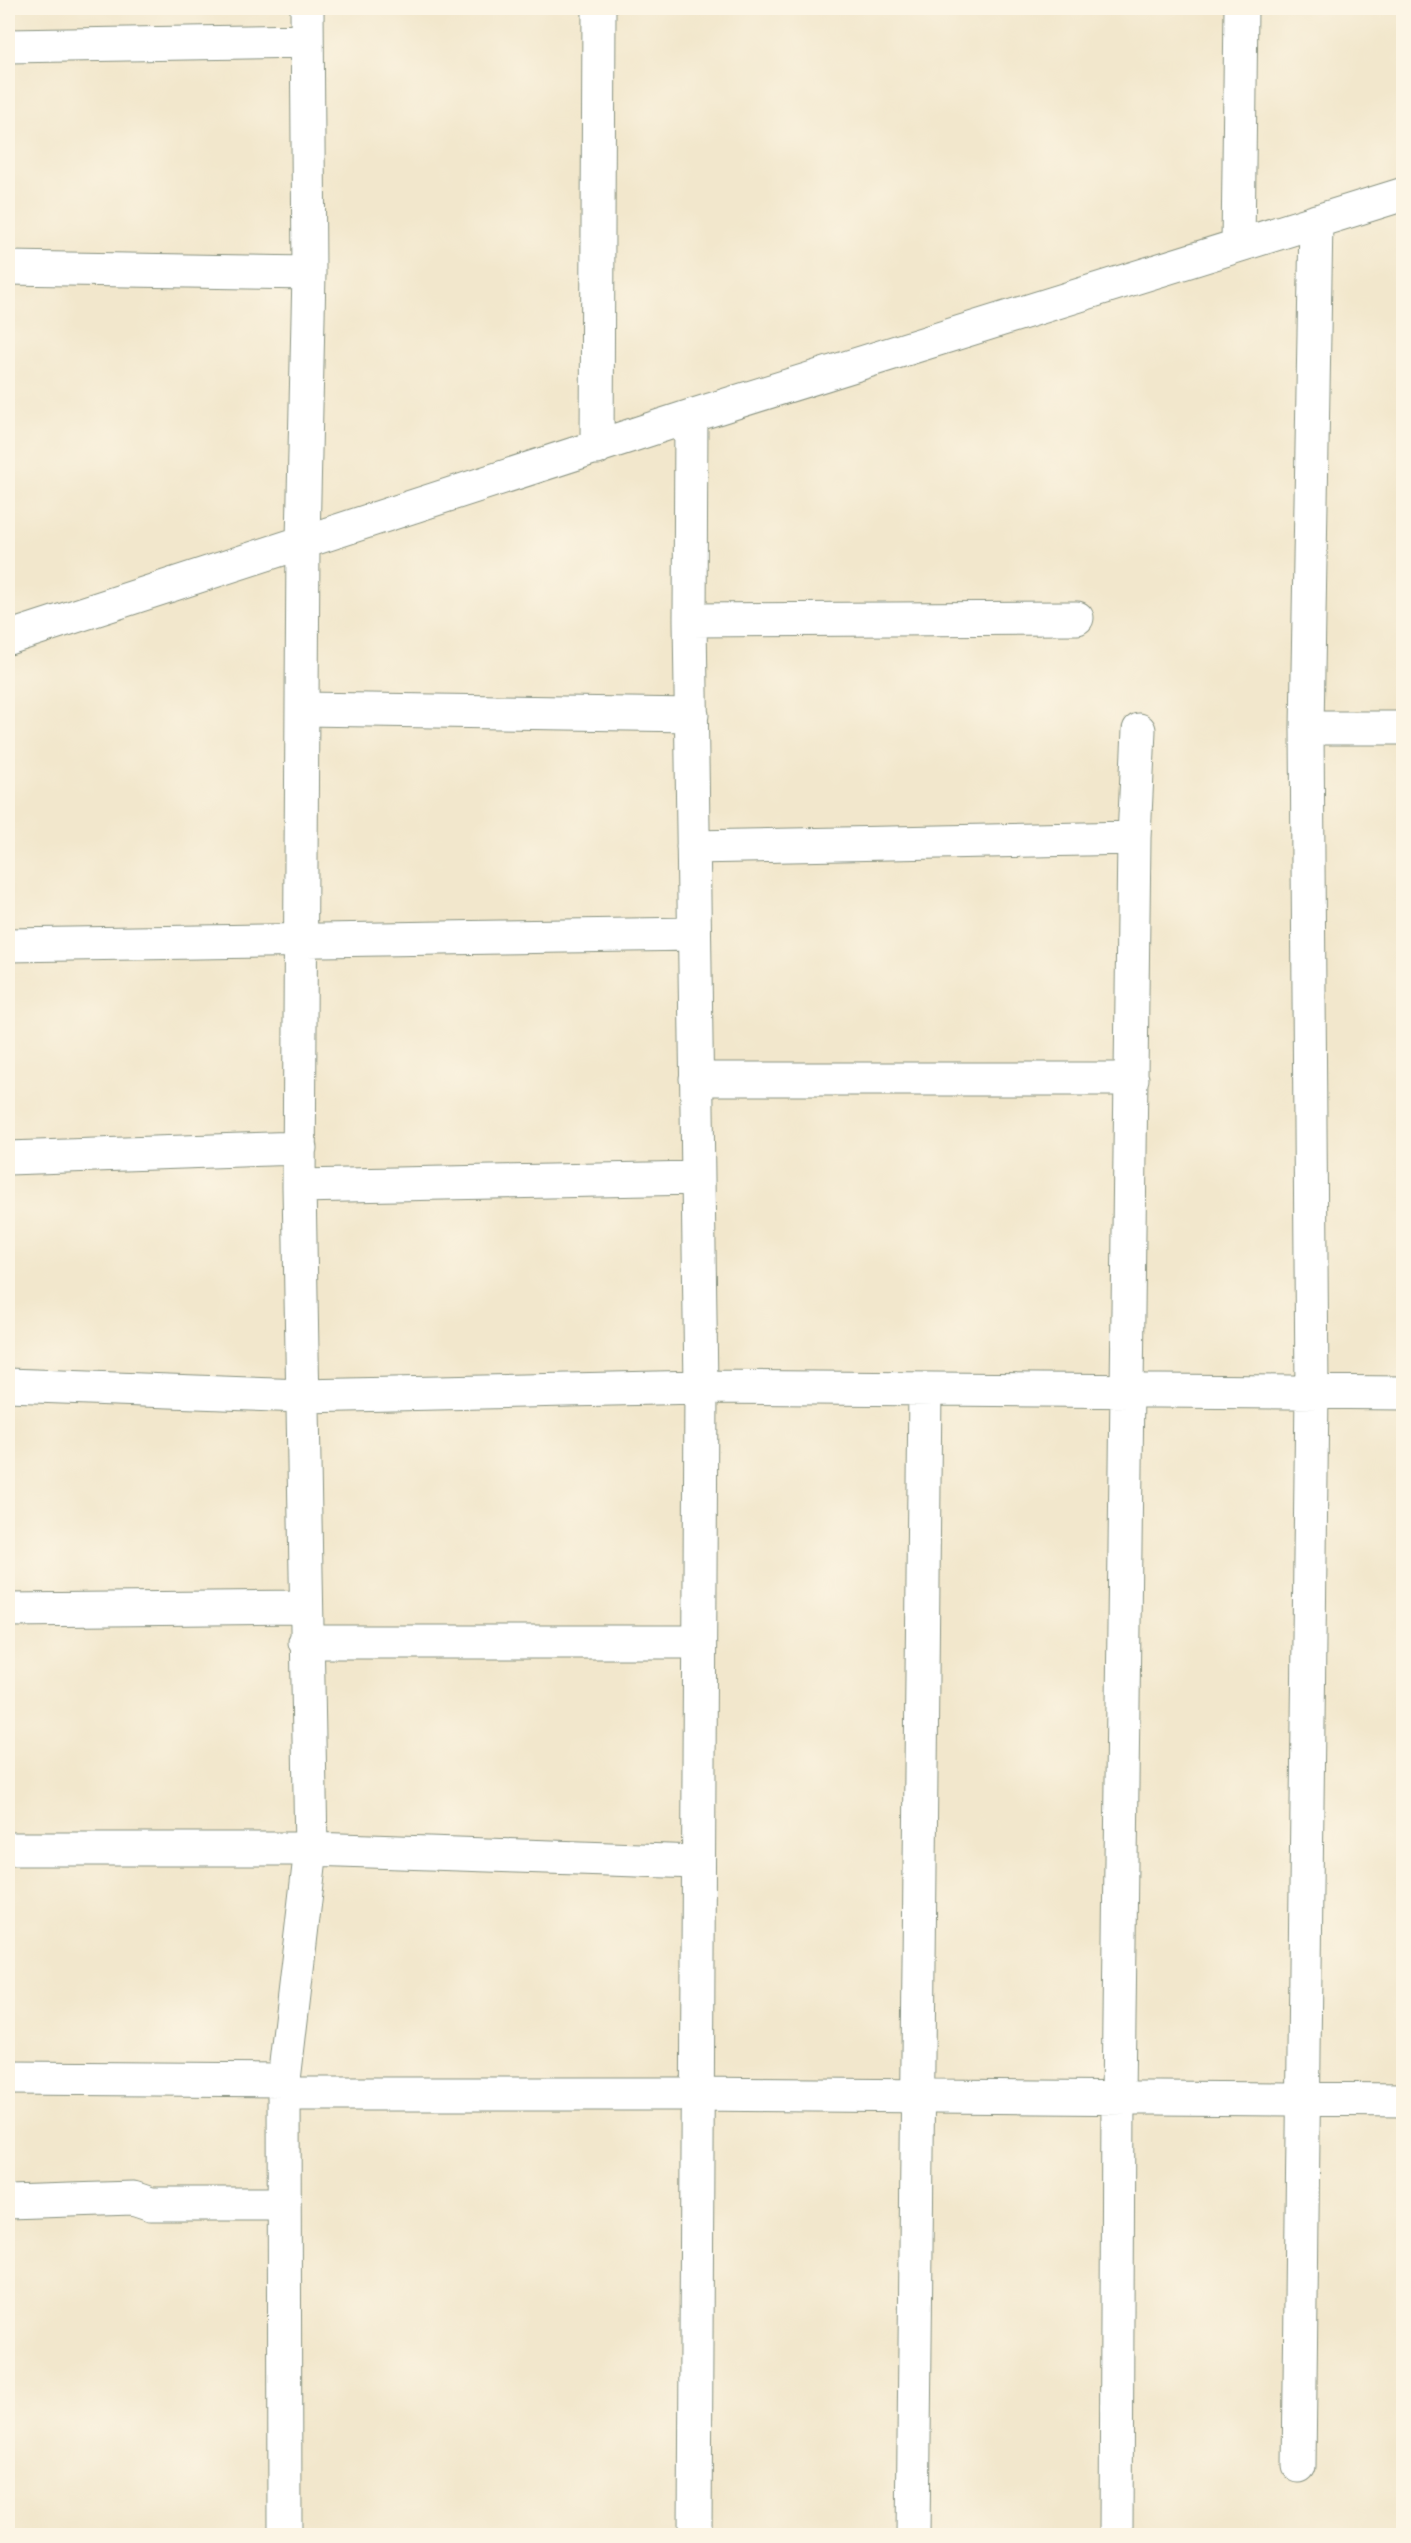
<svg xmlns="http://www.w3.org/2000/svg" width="1411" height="2543" viewBox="0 0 1411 2543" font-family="Dekko,sans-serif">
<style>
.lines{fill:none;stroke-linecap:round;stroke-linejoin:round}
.minor-casing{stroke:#889280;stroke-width:35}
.minor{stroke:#fff;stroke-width:33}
</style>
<rect width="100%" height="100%" fill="#fcf5e5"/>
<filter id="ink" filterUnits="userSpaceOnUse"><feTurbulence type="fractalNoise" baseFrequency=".0167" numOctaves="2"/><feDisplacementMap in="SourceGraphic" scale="12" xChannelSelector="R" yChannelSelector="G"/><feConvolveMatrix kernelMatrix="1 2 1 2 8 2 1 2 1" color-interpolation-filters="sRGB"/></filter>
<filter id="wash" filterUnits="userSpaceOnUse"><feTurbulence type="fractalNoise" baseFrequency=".008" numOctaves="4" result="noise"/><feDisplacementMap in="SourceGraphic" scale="24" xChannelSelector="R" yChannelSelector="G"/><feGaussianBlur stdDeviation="1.35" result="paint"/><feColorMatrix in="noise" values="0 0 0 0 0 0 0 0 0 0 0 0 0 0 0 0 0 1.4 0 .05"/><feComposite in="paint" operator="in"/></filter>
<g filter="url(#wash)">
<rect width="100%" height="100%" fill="#f2e7cc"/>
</g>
<g filter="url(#ink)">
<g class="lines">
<defs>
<path id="minor" d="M8,46L307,41
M1238,245L1241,8
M8,268L309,273
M691,416L690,620L701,1387L695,2536
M597,448L599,8
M690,620L1077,618
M8,638L691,416L1404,194
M304,709L692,715
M1307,728H1404
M693,847L1134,838
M8,945L694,934
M696,1079H1132
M8,1158L300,1148
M299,1186L697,1178
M8,1385L303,1396L701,1387L1404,1393
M8,1610L305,1607
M305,1642H699
M8,1849H311L698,1862
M8,2078L284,2080
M284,2094H697L1404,2100
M8,2202L133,2198L151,2204H284
M1299,2466L1312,1392L1307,728L1316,221
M285,2536L284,2080L311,1849L299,1186L303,541L309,273L307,8
M913,2536L925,1389
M1116,2536L1118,2098L1134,838L1139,730"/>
</defs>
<!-- minor casing -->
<use href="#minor" class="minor-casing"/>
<!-- minor -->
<use href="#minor" class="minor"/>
</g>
</g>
<!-- margin -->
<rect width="1411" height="2543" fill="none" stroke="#fcf5e5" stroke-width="30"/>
</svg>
